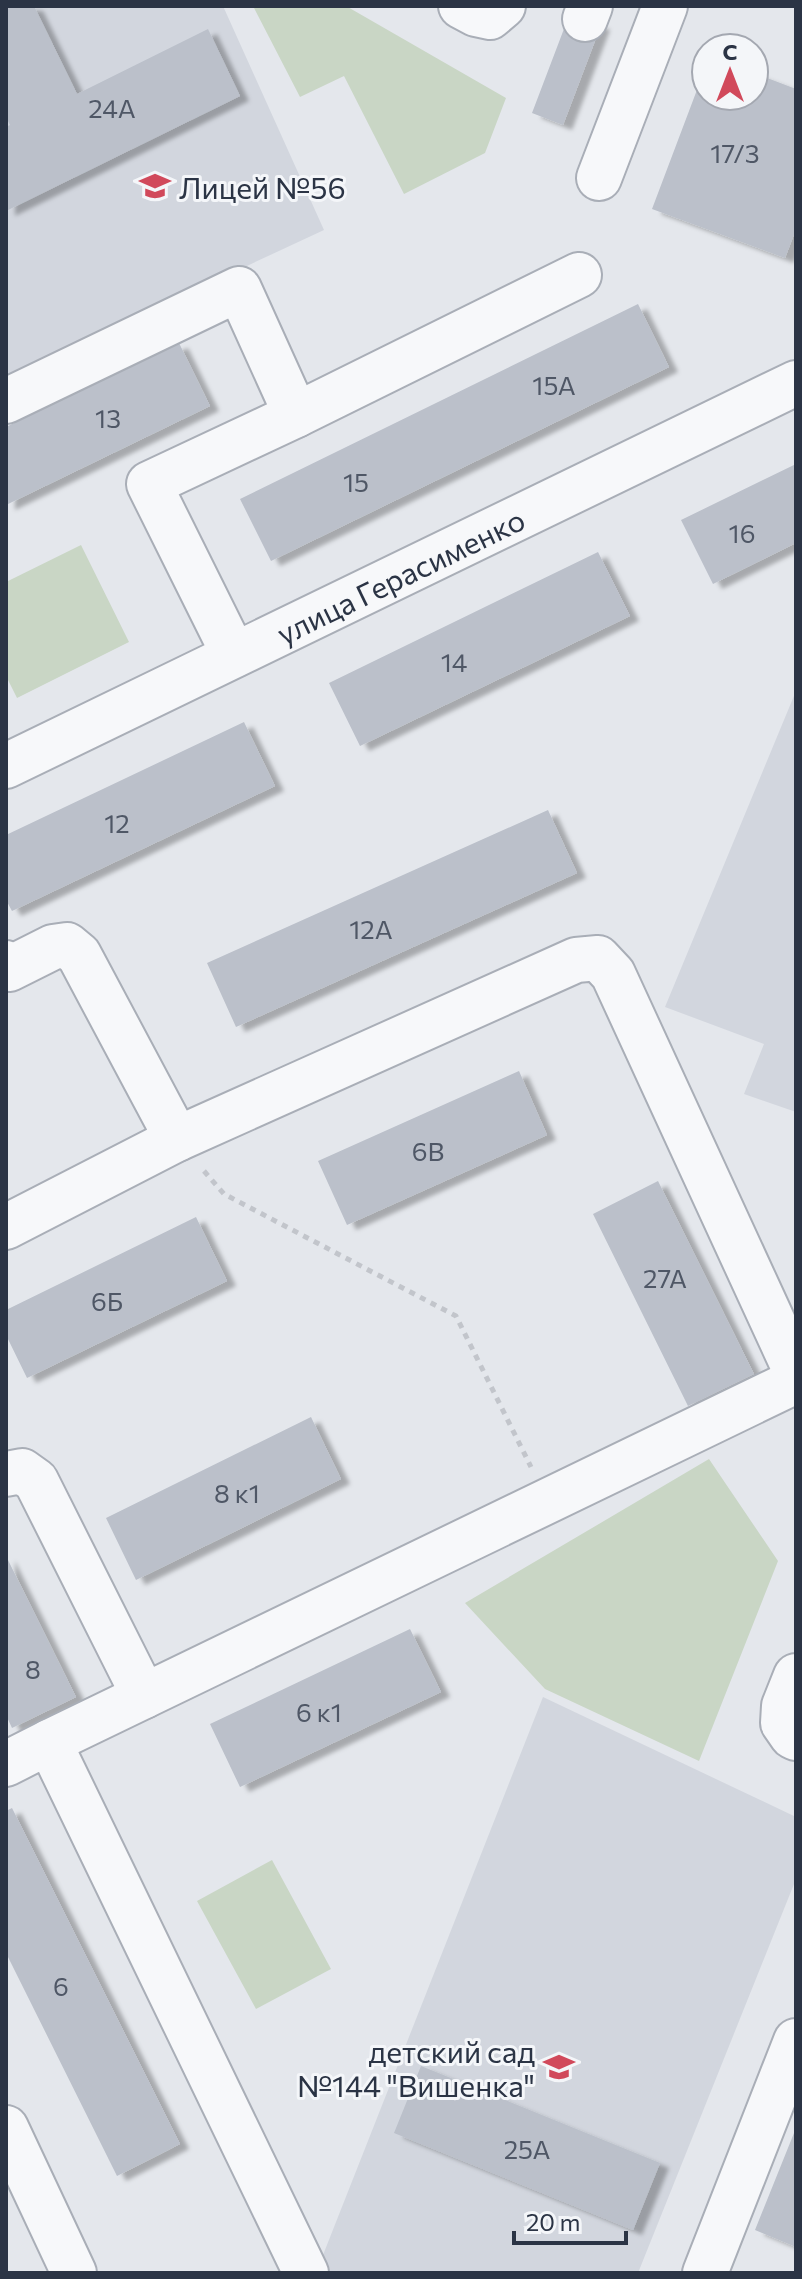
<svg xmlns="http://www.w3.org/2000/svg" width="802" height="2279" viewBox="0 0 802 2279" font-family="Commissioner,sans-serif">
<style>
.built{fill:#d2d6de}
.green{fill:#c9d6c5}
.building{fill:#bbc0ca;filter:url(#shadow)}
.lines{fill:none;stroke-linecap:round;stroke-linejoin:round}
.minor-casing{stroke:#a9aeb7;stroke-width:48}
.path{stroke:#c2c5cb;stroke-width:5;stroke-dasharray:6 6;stroke-linecap:butt}
.minor{stroke:#f7f8fa;stroke-width:44}
.labels{text-anchor:middle;dominant-baseline:central;stroke-width:6;stroke-linejoin:round;paint-order:stroke}
.number-label{font-size:26px;fill:#4f5766}
.poi-label{font-size:30px;fill:#2b3445;stroke:#f4f6f9;text-anchor:start}
.street-label{font-size:30px;fill:#2b3445;stroke:#f4f6f9}
</style>
<defs>
<filter id="shadow"><feDropShadow dx="9" dy="5" stdDeviation="2" flood-color="#0004"/></filter>
</defs>
<rect width="100%" height="100%" fill="#e4e7ec"/>
<!-- built -->
<path class="built" d="M6,6H223L324,230L6,378Z
M796,691V1112L744,1094L764,1044L665,1007Z
M543,1697L796,1817V1879L638,2273H326L323,2255Z"/>
<!-- green -->
<path class="green" d="M253,6H346L506,98L485,153L404,194L344,76L300,97Z
M81,545L129,642L17,698L6,676V582Z
M709,1459L778,1561L699,1761L545,1689L465,1603Z
M272,1860L331,1969L256,2009L197,1901Z"/>
<!-- building -->
<path class="building" d="M6,6H34L77,94L208,29L240,96L6,211V127L10,125L6,117Z
M570,13L601,25L563,125L532,113Z
M706,66V96H754V73L796,89V229L785,258L652,209Z
M638,304L669,367L271,561L240,499Z
M179,343L210,406L6,505V427Z
M796,464V543L713,584L681,520Z
M598,552L630,616L360,746L329,683Z
M244,722L275,786L12,911L6,900V835Z
M548,810L577,873L236,1027L207,963Z
M519,1071L547,1135L347,1225L318,1161Z
M658,1181L754,1374L688,1406L593,1214Z
M196,1217L227,1281L27,1378L6,1335V1310Z
M311,1417L341,1479L136,1580L106,1518Z
M6,1556L76,1697L12,1728L6,1715Z
M410,1629L441,1692L240,1787L210,1724Z
M12,1808L180,2144L117,2176L6,1953V1811Z
M421,2066L660,2163L633,2230L394,2133Z
M796,2128V2247L755,2230Z"/>
<g class="lines">
<defs>
<g id="minor">
<path d="M461,6L476,14L490,17L503,6"/>
<path d="M585,19L590,6"/>
<path d="M599,178L665,6"/>
<path d="M6,401L239,289L296,415L149,484L234,655"/>
<path d="M296,415L579,275"/>
<path id="s1" d="M6,766L796,383"/>
<path d="M6,963L9,969L53,947L67,945L79,955L177,1139L6,1227"/>
<path d="M177,1139L576,960L598,958L613,974L796,1372"/>
<path d="M6,1474L22,1471L36,1481L144,1696"/>
<path d="M796,1676L784,1706L783,1723L792,1736L796,1738"/>
<path d="M49,1742L796,1381"/>
<path d="M6,1764L49,1742L306,2273"/>
<path d="M6,2128L74,2273"/>
<path d="M705,2273L796,2041"/>
</g>
</defs>
<!-- minor casing -->
<use href="#minor" class="minor-casing"/>
<!-- path -->
<path class="path" d="M204,1171L224,1194L456,1316L531,1467"/>
<!-- minor -->
<use href="#minor" class="minor"/>
</g>
<!-- icons -->
<defs>
<symbol id="school-bare" viewBox="-9 -9 18 18"><path d="M0-5L7-2L0 1L-7-2ZM-4 1L0 2.5L4 1V4Q0 6-4 4Z" fill="#d1495b" stroke="#f4f6f9" stroke-width="2.5" paint-order="stroke"/></symbol>
</defs>
<g fill-rule="evenodd">
<use href="#school-bare" x="133" y="164" width="44" height="44"/>
<use href="#school-bare" x="537" y="2045" width="44" height="44"/>
</g>
<g class="labels">
<!-- number labels -->
<g class="number-label">
<text x="112" y="107">24А</text>
<text x="735" y="152">17/3</text>
<text x="554" y="384">15А</text>
<text x="108" y="417">13</text>
<text x="356" y="481">15</text>
<text x="742" y="532">16</text>
<text x="454" y="661">14</text>
<text x="117" y="822">12</text>
<text x="371" y="928">12А</text>
<text x="428" y="1150">6В</text>
<text x="665" y="1277">27А</text>
<text x="107" y="1300">6Б</text>
<text x="237" y="1492">8 к1</text>
<text x="33" y="1668">8</text>
<text x="319" y="1711">6 к1</text>
<text x="61" y="1985">6</text>
<text x="527" y="2148">25А</text>
</g>
<!-- poi labels -->
<g class="poi-label">
<text x="179" y="186">Лицей №56</text>
<text x="535" y="2050" text-anchor="end">детский сад<tspan x="535" dy="34">№144 "Вишенка"</tspan></text>
</g>
<!-- street labels -->
<g class="street-label">
<text stroke="none"><textPath href="#s1" startOffset="438">улица Герасименко</textPath></text>
</g>
</g>
<!-- border -->
<rect width="802" height="2279" fill="none" stroke="#2b3445" stroke-width="16"/>
<!-- north arrow -->
<g transform="translate(730 72)"><circle r="38" fill="#f4f6f9" stroke="#a4a8b1" stroke-width="2"/>
<path d="M0-6L14 30L0 20L-14 30Z" fill="#d1495b"/>
<text y="-12" font-size="22" font-weight="bold" text-anchor="middle" fill="#2b3445">С</text>
</g>
<!-- scale -->
<path d="M514 2231v12h112v-12" fill="none" stroke="#2b3445" stroke-width="4"/>
<text x="526" y="2231" font-size="24" fill="#2b3445" stroke="#f4f6f9" stroke-width="6" paint-order="stroke">20 m</text>
</svg>
